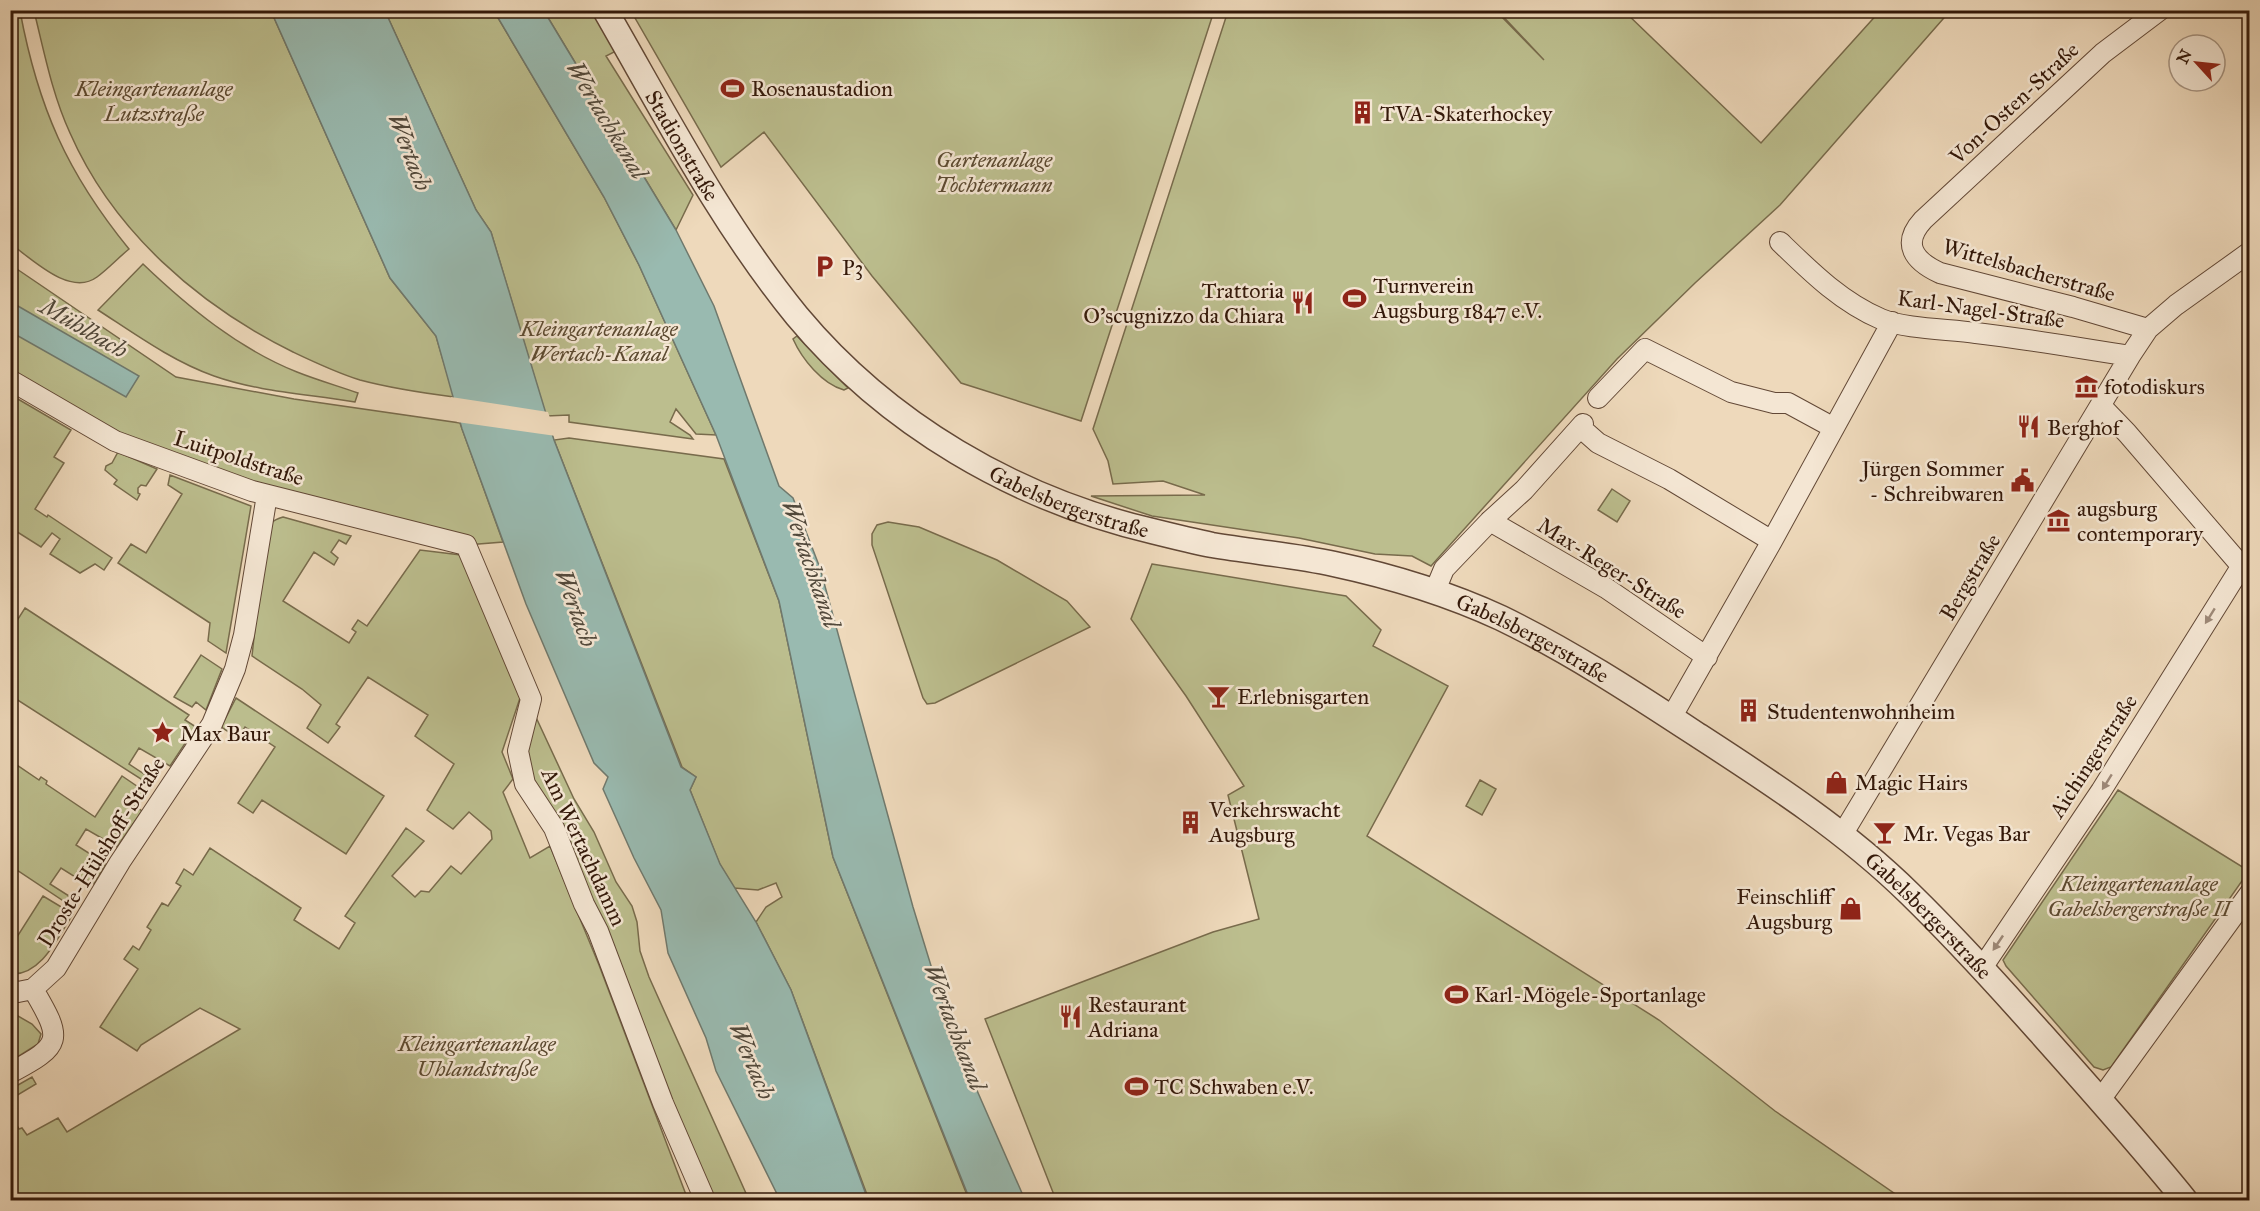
<svg xmlns="http://www.w3.org/2000/svg" width="2260" height="1211" viewBox="0 0 2260 1211" font-family="'IM FELL Great Primer',serif">
<style>
.green{fill:#bcbe8e;stroke:#786b4c;stroke-width:1.5}
.water{fill:#99bab0;stroke:#70796d;stroke-width:1.5}
.pier{fill:#eed9bb}
.lines{fill:none;stroke-linecap:round;stroke-linejoin:round}
.minor-casing{stroke:#624836;stroke-width:22}
.tertiary-casing{stroke:#624836;stroke-width:27}
.minor{stroke:#f4e6d3;stroke-width:20}
.tertiary{stroke:#f4e6d3;stroke-width:24}
.oneway{fill:#9d8978}
.labels{text-anchor:middle;dominant-baseline:central;stroke-width:5;stroke-linejoin:round;paint-order:stroke}
.park-label{font-size:22px;font-style:italic;fill:#5c4a31;stroke:#f4e6d3}
.poi-label{font-size:22px;fill:#331809;stroke:#f4e6d3;text-anchor:start}
.street-label{font-size:22px;fill:#331809;stroke:#f4e6d3}
.water-label{font-size:24px;font-style:italic;fill:#52493b;stroke:#f4e6d3}
</style>
<rect width="100%" height="100%" fill="#eed9bb"/>
<filter id="stains"><feTurbulence type="fractalNoise" baseFrequency=".00333" numOctaves="4"/><feColorMatrix values="0 0 0 0 .2 0 0 0 0 .09 0 0 0 0 .02 0 0 0 .5 -.17"/></filter>
<radialGradient id="worn" r=".72"><stop offset=".6" stop-color="#630" stop-opacity="0"/><stop offset="1" stop-color="#630" stop-opacity=".3"/></radialGradient>
<!-- green -->
<path class="green" d="M20,11C38,107 67,173 129,249C118,258 108,269 97,277C70,297 32,259 11,244L10,11Z
M34,11H271L390,278L436,336L454,397C423,393 390,388 360,380C337,373 314,362 293,352C198,305 113,231 70,133C52,94 44,51 34,11Z
M385,11H494L604,197L639,265L716,435L696,434L676,409L670,422L690,435L693,439L569,422V415L546,416L491,232L476,210Z
M544,11H605L626,46L606,56L693,195L676,230Z
M631,11H1214L1081,421L961,383L872,276L764,132L721,167Z
M1228,11H1496L1544,60L1498,11H1624L1761,143L1880,11H1950L1780,205L1695,283L1617,359L1431,566L1412,556L1375,554L1299,538L1152,516L1091,496L1205,495L1163,481L1113,484L1108,461L1093,429Z
M143,264C188,307 239,349 297,372C317,380 338,386 358,393L355,402C309,394 259,392 214,376C172,361 135,334 98,310Z
M11,265L176,377L294,399L460,423L503,542L466,545L174,461L11,380Z
M797,336L848,388L844,390C822,384 802,359 793,339Z
M11,395L71,430L54,457L64,463L35,509L47,517L48,515L112,558L104,570L95,564L80,573L50,554L60,539L52,533L41,547L11,528Z
M569,438L724,459L779,601L833,857L969,1200H869L791,990L756,922L766,907L782,897L776,883L758,890L734,888L720,865L690,790L696,777L682,767L554,440Z
M118,452L157,469L146,486L141,485L138,488V493L140,494L137,500L114,484L117,480L105,470L106,466L112,463Z
M170,475L251,506L226,653L208,641L210,623L118,563L131,544L146,553L182,494L168,485Z
M1612,489L1630,501L1617,522L1598,510Z
M283,517L351,536L346,544L339,540L331,552L338,558L334,565L314,552L283,601L349,643L356,632L352,629L358,620L367,626L420,550L461,555L522,692L502,752L513,779L503,792L530,858L550,846L599,965L688,1200H11L10,1114L19,1129L22,1128L27,1135L58,1118L67,1132L240,1029L200,1008L141,1045L137,1051L100,1027L138,969L124,959L133,946L139,950L151,930L147,927L162,903L168,906L181,886L176,883L184,869L193,875L210,848L301,908L294,920L339,949L355,923L345,916L406,828L424,841L392,876L415,897L421,891L429,892L451,866L461,874L492,839L491,831L469,812L453,829L427,810L454,764L415,736L428,715L368,677L336,724L340,727L328,743L307,728L321,705L302,689L252,656L265,535C269,524 272,520 283,517Z
M888,522L919,527L997,560L1067,601L1090,627L935,703L927,704L923,698L872,545V534L877,525Z
M1152,564L1346,596L1381,630L1373,646L1448,686L1367,836L1659,1020L1775,1111L1904,1200H1056L985,1019L1213,932L1259,919L1228,795L1244,786L1186,696L1131,619Z
M25,608L189,715L185,720L196,727L170,766L139,748L129,764L147,776L144,781L16,699L11,686V630Z
M201,655L222,669L206,710L196,702L192,707L174,697Z
M236,698L384,796L346,854L262,800L253,813L238,803L275,747L245,727L238,738L221,727Z
M534,713L574,799L594,832L616,882L632,906L637,922L640,951L649,977L749,1200H710L524,757Z
M11,761L39,780L41,777L47,781L46,784L95,817L122,776L144,791L135,806L142,811L117,847L86,829L76,845L106,864L94,884L82,877L80,880L61,868L50,884L69,896L65,902L11,866Z
M1480,780L1496,789L1482,815L1466,806Z
M2118,790L2249,871L2111,1067L2103,1070L2094,1067L2006,966L2003,960Z
M43,896L73,914C58,937 41,976 11,974V933L17,937Z
M11,1012L32,1024L41,1034L38,1044L11,1061Z
M32,1077L36,1084L11,1099V1089Z"/>
<!-- water -->
<path class="water" d="M271,11H385L476,210L491,232L554,440L681,767L696,777L690,790L720,864L756,922L791,990L868,1200H780L716,1071L706,1038L668,953L661,910L634,858L603,789L608,777L594,763L526,604L462,429L436,336L390,278Z
M494,11H544L676,230L714,306L779,486L793,498L820,568L913,907L951,1031L1025,1200H970L833,857L779,601L716,435L639,265L604,197Z
M11,302L139,376L126,397L11,332Z"/>
<!-- pier -->
<path class="pier" d="M451,397L548,412L556,436L457,422Z"/>
<g class="lines">
<defs>
<path id="minor" d="M1780,242C1810,271 1841,302 1881,319C1906,329 1948,329 1976,333C2027,339 2078,348 2130,356
M2148,329L2073,307L1940,273C1914,261 1901,244 1923,220L2103,53L2160,10
M10,380L115,441L252,491L466,545L531,699L518,751L525,784L554,828L584,904L598,931L663,1103L705,1200
M1598,398L1645,349L1731,392L1774,403H1788L1834,428
M2101,406L2127,433L2250,576
M1581,428L1598,443L1669,479L1772,541
M1490,521L1606,588L1707,657
M1434,593L1444,569L1490,521L1524,490L1583,424
M1671,718L1772,541L1892,322
M1842,835L2130,356L2148,329L2176,305L2250,252
M1982,968L2101,791L2241,567
M10,989L18,992L33,989C63,1040 63,1045 10,1073
M33,989L56,968L120,862L212,724L235,669L244,635L267,495
M2100,1100L2250,893"/>
<g id="tertiary">
<path id="s1" d="M605,10C665,114 721,223 797,316C887,424 1015,499 1152,531C1172,536 1192,541 1212,545C1253,552 1294,555 1334,564C1390,576 1449,594 1501,618C1569,651 1632,692 1696,734C1770,782 1846,831 1910,894C1954,937 1996,983 2037,1029C2087,1085 2138,1142 2185,1200"/>
</g>
</defs>
<!-- minor casing -->
<use href="#minor" class="minor-casing"/>
<!-- tertiary casing -->
<use href="#tertiary" class="tertiary-casing"/>
<!-- minor -->
<use href="#minor" class="minor"/>
<!-- tertiary -->
<use href="#tertiary" class="tertiary"/>
</g>
<!-- one-way arrows -->
<defs><path id="oneway-solid" d="M-6-.8H1V-3.2L6.5 0L1 3.2V.8H-6Z" transform="scale(1.5)"/></defs>
<g class="oneway">
<use href="#oneway-solid" transform="translate(2210 616) rotate(122)"/>
<use href="#oneway-solid" transform="translate(2107 782) rotate(122)"/>
<use href="#oneway-solid" transform="translate(1998 943) rotate(124)"/>
</g>
<!-- icons -->
<defs>
<symbol id="stadium-bare" viewBox="-9 -9 18 18"><path d="M0-5a6.5 5 0 1 0 0 10a6.5 5 0 1 0 0-10ZM-3.5-1.8h7v3.6h-7Z" fill="#8f2418" stroke="#f4e6d3" stroke-width="2.5" paint-order="stroke"/></symbol>
<symbol id="building-bare" viewBox="-9 -9 18 18"><path d="M-4-6H4V6H1V3H-1V6H-4ZM-2.5-4.3h1.7v1.8h-1.7ZM.8-4.3h1.7v1.8H.8ZM-2.5-1h1.7V.8h-1.7ZM.8-1h1.7V.8H.8Z" fill="#8f2418" stroke="#f4e6d3" stroke-width="2.5" paint-order="stroke"/></symbol>
<symbol id="parking-bare" viewBox="-9 -9 18 18"><path d="M-3.5-5.5H1a3.5 3.5 0 0 1 0 7H-1V5.5H-3.5ZM-1-3.4V-.6H.8a1.4 1.4 0 0 0 0-2.8Z" fill="#8f2418" stroke="#f4e6d3" stroke-width="2.5" paint-order="stroke"/></symbol>
<symbol id="restaurant-bare" viewBox="-9 -9 18 18"><path d="M-5-6h1v4h1v-4h1v4h1v-4h1v5L-1.5 .5V6h-2V.5L-5-1ZM5-6V6H3V1.5H1.5Q1.5-4 5-6Z" fill="#8f2418" stroke="#f4e6d3" stroke-width="2.5" paint-order="stroke"/></symbol>
<symbol id="museum-bare" viewBox="-9 -9 18 18"><path d="M0-6L6-3V-2H-6V-3ZM-5-1h2V3h-2ZM-1-1h2V3h-2ZM3-1h2V3H3ZM-6 4H6V6H-6Z" fill="#8f2418" stroke="#f4e6d3" stroke-width="2.5" paint-order="stroke"/></symbol>
<symbol id="civic-bare" viewBox="-9 -9 18 18"><path d="M-.6-6.5H3V-4.5H.6V-3L4-1V1h2V6H-6V1h2V-1L-.6-3ZM-1.2 2.5V6h2.4V2.5Z" fill="#8f2418" stroke="#f4e6d3" stroke-width="2.5" paint-order="stroke"/></symbol>
<symbol id="bar-bare" viewBox="-9 -9 18 18"><path d="M-6-5H6L.8 .8V4.5H3.5V6h-7V4.5H-.8V.8Z" fill="#8f2418" stroke="#f4e6d3" stroke-width="2.5" paint-order="stroke"/></symbol>
<symbol id="sight-bare" viewBox="-9 -9 18 18"><path d="M0-6L1.8-2.2L6-1.7L2.9 1.2L3.7 5.4L0 3.3L-3.7 5.4L-2.9 1.2L-6-1.7L-1.8-2.2Z" fill="#8f2418" stroke="#f4e6d3" stroke-width="2.5" paint-order="stroke"/></symbol>
<symbol id="shop-bare" viewBox="-9 -9 18 18"><path d="M-5-2.5h2.3a2.7 3.5 0 0 1 5.4 0H5L5.5 6h-11ZM-1.5-2.5h3a1.5 2.3 0 0 0-3 0Z" fill="#8f2418" stroke="#f4e6d3" stroke-width="2.5" paint-order="stroke"/></symbol>
</defs>
<g fill-rule="evenodd">
<use href="#stadium-bare" x="716" y="72" width="33" height="33"/>
<use href="#building-bare" x="1346" y="96" width="33" height="33"/>
<use href="#parking-bare" x="808" y="250" width="33" height="33"/>
<use href="#stadium-bare" x="1338" y="282" width="33" height="33"/>
<use href="#restaurant-bare" x="1286" y="286" width="33" height="33"/>
<use href="#museum-bare" x="2070" y="370" width="33" height="33"/>
<use href="#restaurant-bare" x="2012" y="410" width="33" height="33"/>
<use href="#civic-bare" x="2006" y="464" width="33" height="33"/>
<use href="#museum-bare" x="2042" y="504" width="33" height="33"/>
<use href="#bar-bare" x="1202" y="680" width="33" height="33"/>
<use href="#building-bare" x="1732" y="694" width="33" height="33"/>
<use href="#sight-bare" x="146" y="716" width="33" height="33"/>
<use href="#shop-bare" x="1820" y="766" width="33" height="33"/>
<use href="#building-bare" x="1174" y="806" width="33" height="33"/>
<use href="#bar-bare" x="1868" y="816" width="33" height="33"/>
<use href="#shop-bare" x="1834" y="892" width="33" height="33"/>
<use href="#stadium-bare" x="1440" y="978" width="33" height="33"/>
<use href="#restaurant-bare" x="1054" y="1000" width="33" height="33"/>
<use href="#stadium-bare" x="1120" y="1070" width="33" height="33"/>
</g>
<g class="labels">
<!-- park labels -->
<g class="park-label">
<text x="154" y="88">Kleingartenanlage<tspan x="154" dy="25">Lutzstraße</tspan></text>
<text x="994" y="159">Gartenanlage<tspan x="994" dy="25">Tochtermann</tspan></text>
<text x="599" y="328">Kleingartenanlage<tspan x="599" dy="25">Wertach-Kanal</tspan></text>
<text x="2139" y="883">Kleingartenanlage<tspan x="2139" dy="25">Gabelsbergerstraße II</tspan></text>
<text x="477" y="1043">Kleingartenanlage<tspan x="477" dy="25">Uhlandstraße</tspan></text>
</g>
<!-- poi labels -->
<g class="poi-label">
<text x="751" y="88">Rosenaustadion</text>
<text x="1380" y="113">TVA-Skaterhockey</text>
<text x="842" y="267">P3</text>
<text x="1373" y="285">Turnverein<tspan x="1373" dy="25">Augsburg 1847 e.V.</tspan></text>
<text x="1284" y="290" text-anchor="end">Trattoria<tspan x="1284" dy="25">O'scugnizzo da Chiara</tspan></text>
<text x="2104" y="386">fotodiskurs</text>
<text x="2047" y="427">Berghof</text>
<text x="2004" y="468" text-anchor="end">Jürgen Sommer<tspan x="2004" dy="25">- Schreibwaren</tspan></text>
<text x="2077" y="508">augsburg<tspan x="2077" dy="25">contemporary</tspan></text>
<text x="1237" y="696">Erlebnisgarten</text>
<text x="1767" y="711">Studentenwohnheim</text>
<text x="180" y="733">Max Baur</text>
<text x="1855" y="782">Magic Hairs</text>
<text x="1209" y="809">Verkehrswacht<tspan x="1209" dy="25">Augsburg</tspan></text>
<text x="1903" y="833">Mr. Vegas Bar</text>
<text x="1832" y="896" text-anchor="end">Feinschliff<tspan x="1832" dy="25">Augsburg</tspan></text>
<text x="1474" y="994">Karl-Mögele-Sportanlage</text>
<text x="1088" y="1004">Restaurant<tspan x="1088" dy="25">Adriana</tspan></text>
<text x="1154" y="1086">TC Schwaben e.V.</text>
</g>
<!-- street labels -->
<g class="street-label">
<text transform="translate(2014 103) rotate(-43)">Von-Osten-Straße</text>
<text stroke="none"><textPath href="#s1" startOffset="156">Stadionstraße</textPath></text>
<text transform="translate(2029 270) rotate(16)">Wittelsbacherstraße</text>
<text transform="translate(1981 309) rotate(8)">Karl-Nagel-Straße</text>
<text transform="translate(239 458) rotate(18)">Luitpoldstraße</text>
<text stroke="none"><textPath href="#s1" startOffset="696">Gabelsbergerstraße</textPath></text>
<text transform="translate(1612 568) rotate(32)">Max-Reger-Straße</text>
<text transform="translate(1970 577) rotate(-59)">Bergstraße</text>
<text stroke="none"><textPath href="#s1" startOffset="1182">Gabelsbergerstraße</textPath></text>
<text transform="translate(2093 756) rotate(-57)">Aichingerstraße</text>
<text transform="translate(584 847) rotate(65)">Am Wertachdamm</text>
<text transform="translate(101 852) rotate(-58)">Droste-Hülshoff-Straße</text>
<text stroke="none"><textPath href="#s1" startOffset="1668">Gabelsbergerstraße</textPath></text>
</g>
<!-- water labels -->
<g class="water-label">
<text transform="translate(607 120) rotate(59)">Wertachkanal</text>
<text transform="translate(410 152) rotate(69)">Wertach</text>
<text transform="translate(84 328) rotate(30)">Mühlbach</text>
<text transform="translate(811 564) rotate(71)">Wertachkanal</text>
<text transform="translate(576 608) rotate(70)">Wertach</text>
<text transform="translate(955 1027) rotate(69)">Wertachkanal</text>
<text transform="translate(752 1061) rotate(67)">Wertach</text>
</g>
</g>
<!-- margin -->
<rect width="2260" height="1211" fill="none" stroke="#eed9bb" stroke-width="36"/>
<rect x="12" y="12" width="2236" height="1187" fill="none" stroke="#331809" stroke-width="3"/>
<rect x="18" y="18" width="2224" height="1175" fill="none" stroke="#331809" stroke-width="1.5"/>
<!-- north arrow -->
<g transform="translate(2197 63) rotate(297)"><circle r="28" fill="#f4e6d3" stroke="#a79482" stroke-width="1.5"/>
<path d="M0-4.5L10 22L0 15L-10 22Z" fill="#8f2418"/>
<text y="-9" font-size="16" font-weight="bold" text-anchor="middle" fill="#331809">N</text>
</g>
<rect width="100%" height="100%" filter="url(#stains)"/>
<rect width="100%" height="100%" fill="url(#worn)"/>
</svg>
